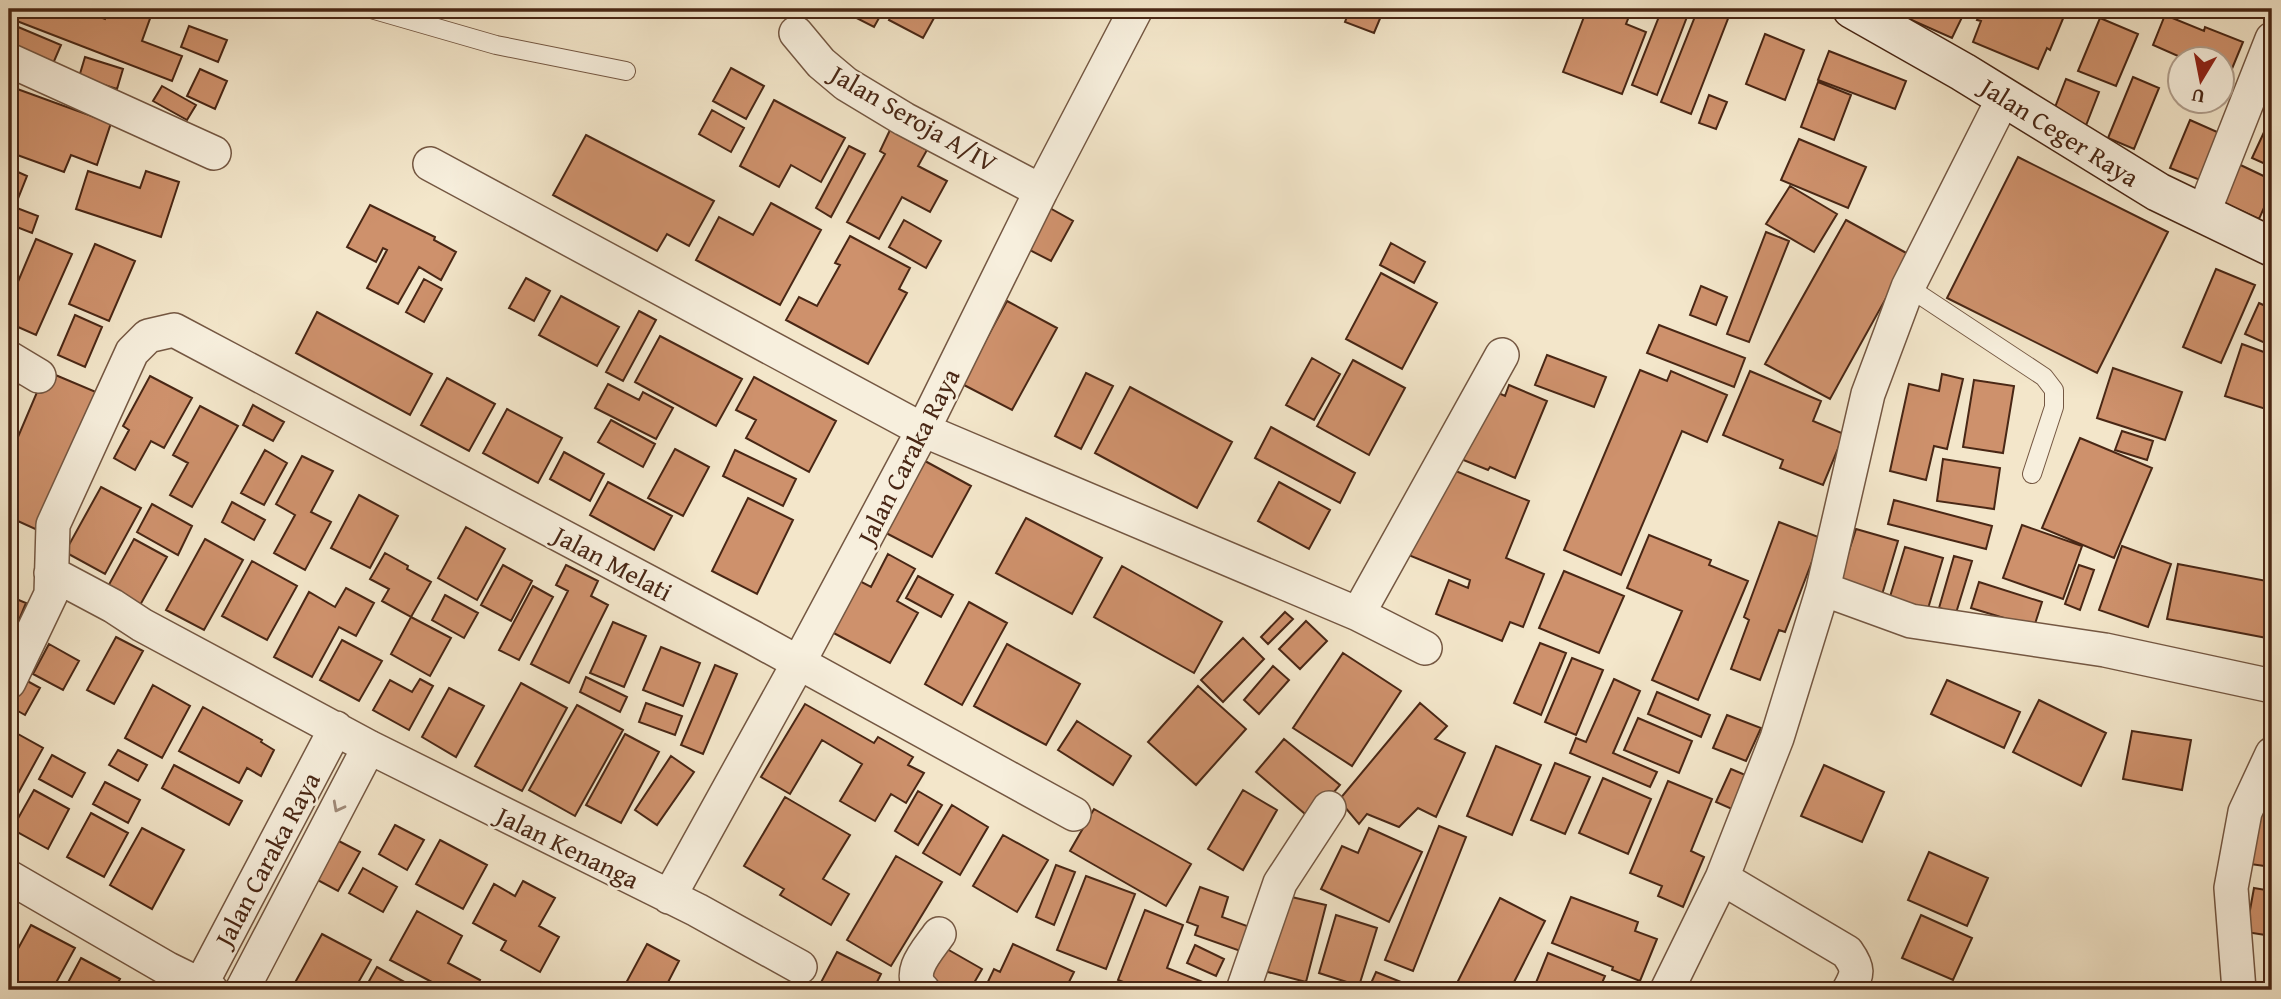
<svg xmlns="http://www.w3.org/2000/svg" width="2281" height="999" viewBox="0 0 2281 999" font-family="'Gentium Book Plus',serif">
<style>
.building{fill:#ce916c;stroke:#492715;stroke-width:2}
.lines{fill:none;stroke-linecap:round;stroke-linejoin:round}
.service-casing{stroke:#745742;stroke-width:20}
.minor-casing{stroke:#745742;stroke-width:36}
.secondary-casing{stroke:#492715;stroke-width:41}
.service{stroke:#f7efdd;stroke-width:18}
.minor{stroke:#f7efdd;stroke-width:33}
.secondary{stroke:#f7efdd;stroke-width:38}
.oneway{stroke:#a08b79}
.labels{text-anchor:middle;dominant-baseline:central;stroke-width:5;stroke-linejoin:round;paint-order:stroke}
.street-label{font-size:26px;fill:#492715;stroke:#f7efdd}
</style>
<rect width="100%" height="100%" fill="#f3e6ca"/>
<filter id="stains"><feTurbulence type="fractalNoise" baseFrequency=".00286" numOctaves="4"/><feColorMatrix values="0 0 0 0 .2 0 0 0 0 .09 0 0 0 0 .02 0 0 0 .5 -.17"/></filter>
<radialGradient id="worn" r=".72"><stop offset=".6" stop-color="#630" stop-opacity="0"/><stop offset="1" stop-color="#630" stop-opacity=".3"/></radialGradient>
<!-- building -->
<path class="building" d="M9,9H79L105,19L109,9H141L152,13L142,41L182,56L172,81L9,18Z
M839,9H884L874,27Z
M896,9H939L923,38L889,20Z
M1350,9H1384L1374,33L1345,22Z
M1587,9L1595,12L1597,9H1632L1626,24L1646,32L1622,94L1563,72Z
M1662,9H1690L1657,95L1632,85Z
M1698,9H1710L1729,16L1691,114L1661,102Z
M1911,9H1966L1952,38L1907,18Z
M1982,9H2067L2050,50L2047,48L2038,69L1973,42L1981,21L1977,20Z
M2165,15L2204,31L2205,27L2243,42L2222,93V60H2187L2153,45Z
M2100,18L2138,34L2116,86L2078,71Z
M11,24L61,45L52,66L9,48V29Z
M189,26L227,40L218,62L181,47Z
M1765,34L1804,50L1785,100L1746,84Z
M1829,51L1906,81L1895,109L1818,80Z
M85,57L123,69L117,89L79,77Z
M731,68L764,86L746,119L713,101Z
M200,69L227,81L215,109L187,96Z
M2133,77L2159,88L2134,149L2108,138Z
M2066,79L2099,92L2085,128L2052,115Z
M1818,82L1851,95L1834,140L1801,127Z
M9,86L111,123L97,165L71,155L64,172L9,152Z
M162,86L196,105L187,120L153,101Z
M1709,95L1727,102L1716,129L1699,123Z
M774,100L845,138L821,182L791,165L779,187L740,166Z
M712,110L744,128L731,152L699,134Z
M2272,115V167L2252,158Z
M2190,120L2224,135L2205,182L2170,168Z
M890,130L927,150L918,166L947,181L930,212L902,197L879,239L847,222L885,154L880,151Z
M586,135L714,201L689,246L667,234L657,251L553,195Z
M1799,139L1866,167L1848,208L1781,180Z
M849,146L865,154L831,217L816,208Z
M2018,157L2168,232L2097,373L1947,298Z
M2230,160L2272,180V190L2259,219L2213,198Z
M9,168L27,176L17,201L9,197Z
M88,171L140,188L146,171L179,182L161,237L76,209Z
M1790,186L1837,214L1814,252L1766,224Z
M1039,202L1073,221L1051,261L1016,243Z
M771,203L821,230L780,305L696,260L719,217L753,235Z
M9,205L38,216L32,233L9,224Z
M370,205L435,237L434,240L456,252L441,280L419,267L398,304L367,288L387,250L383,248L376,262L347,247Z
M904,220L941,241L926,268L889,247Z
M1846,220L1910,255L1830,399L1765,364Z
M1766,232L1789,241L1749,342L1727,334Z
M850,236L910,268L899,289L907,293L868,364L786,320L799,297L817,306L840,265L835,263Z
M36,239L72,254L36,335L9,323V303Z
M1391,243L1425,262L1414,283L1380,265Z
M95,244L135,261L109,321L69,304Z
M2216,269L2255,285L2221,363L2183,347Z
M1381,273L1437,303L1402,369L1346,339Z
M526,278L550,291L534,321L509,308Z
M424,279L442,289L424,322L406,312Z
M1701,286L1727,297L1716,325L1690,315Z
M561,296L619,327L597,366L539,335Z
M1007,301L1057,328L1012,410L962,384Z
M2259,303L2272,309V346L2245,334Z
M639,311L656,320L623,381L606,372Z
M317,312L432,374L410,415L296,353Z
M75,315L102,327L85,367L58,355Z
M1659,325L1745,358L1734,387L1647,353Z
M660,336L742,379L716,426L635,382Z
M2242,344L2272,355V411L2225,396Z
M1547,355L1606,377L1594,407L1535,385Z
M1312,358L1340,374L1314,420L1286,405Z
M1353,360L1405,388L1369,455L1317,426Z
M2113,368L2182,392L2165,440L2097,418Z
M1640,370L1667,381L1671,371L1727,395L1707,442L1682,431L1621,575L1564,550Z
M46,371L103,395L44,533L9,517V458Z
M1750,371L1821,401L1813,421L1844,434L1823,485L1780,468L1783,460L1723,435Z
M1086,373L1113,386L1081,449L1055,436Z
M1942,374L1963,379L1947,449L1934,446L1926,480L1890,471L1909,384L1939,391Z
M150,376L192,398L164,448L151,441L135,470L114,458L129,430L123,426Z
M9,377L20,381L9,407Z
M754,377L836,421L809,472L746,438L756,420L736,410Z
M447,378L495,404L469,451L421,425Z
M1974,380L2014,386L2003,453L1963,447Z
M608,384L639,400L643,392L673,408L656,439L595,408Z
M1509,385L1547,401L1515,478L1490,467L1488,470L1456,457L1485,387L1505,396Z
M1130,387L1232,442L1197,508L1095,453Z
M253,405L284,422L273,441L243,425Z
M200,406L238,426L192,507L170,495L188,463L173,455Z
M507,409L562,438L538,483L483,453Z
M611,420L655,444L643,467L598,442Z
M1271,427L1355,473L1340,503L1255,458Z
M2122,431L2153,441L2147,460L2115,450Z
M2080,438L2152,468L2114,558L2042,528Z
M675,449L709,467L683,516L648,498Z
M265,450L287,463L264,505L241,493Z
M735,450L796,479L783,506L723,476Z
M564,452L604,474L590,501L550,479Z
M302,456L333,471L311,512L331,522L305,570L274,553L295,515L276,504Z
M1943,459L2000,468L1994,509L1937,501Z
M925,461L971,486L932,557L886,533Z
M1441,465L1529,501L1506,558L1544,574L1523,627L1510,622L1502,641L1436,614L1449,580L1468,588L1470,580L1406,554Z
M608,482L672,516L654,550L590,515Z
M1279,482L1330,510L1309,549L1258,521Z
M101,487L141,508L105,574L65,552Z
M359,495L398,516L370,568L331,548Z
M748,498L793,520L757,594L712,571Z
M1894,500L1992,526L1986,549L1888,524Z
M232,502L265,520L254,540L222,522Z
M152,504L192,526L178,555L137,532Z
M1026,518L1102,558L1072,614L996,573Z
M1779,522L1821,538L1785,632L1779,630L1760,680L1731,669L1749,620L1744,617Z
M2022,525L2082,546L2063,599L2003,578Z
M466,527L505,549L477,600L438,578Z
M1856,529L1898,541L1881,598L1838,585Z
M1649,535L1711,560L1709,565L1748,581L1698,700L1652,680L1682,611L1627,588Z
M134,539L167,557L139,607L106,590Z
M205,539L243,560L204,630L166,610Z
M2122,546L2171,564L2148,627L2099,610Z
M1905,547L1943,558L1927,612L1889,600Z
M385,553L408,566L407,569L431,582L411,617L382,601L389,589L370,579Z
M888,554L915,569L897,601L918,613L890,663L828,630L856,579L871,587Z
M1954,556L1972,561L1956,613L1939,608Z
M252,561L297,586L267,640L222,616Z
M2178,564L2272,582V639L2167,619Z
M503,565L532,581L511,621L481,605Z
M566,565L598,581L591,596L608,605L569,683L531,664L568,591L556,585Z
M2079,565L2094,570L2080,610L2065,604Z
M1122,566L1222,622L1194,673L1094,617Z
M1564,571L1624,596L1599,653L1539,628Z
M918,576L953,595L941,617L906,598Z
M1979,582L2042,602L2034,627L1971,608Z
M533,586L553,597L519,660L499,650Z
M346,588L374,603L356,636L339,627L312,677L274,657L309,592L335,607Z
M445,595L478,613L464,638L432,620Z
M9,596L26,603L9,644Z
M969,602L1007,623L962,705L925,684Z
M1285,612L1293,619L1268,644L1261,637Z
M411,617L451,638L430,676L391,654Z
M1306,621L1327,641L1300,669L1279,649Z
M613,622L646,636L624,687L590,673Z
M116,637L143,651L114,704L87,690Z
M1243,638L1264,659L1223,702L1201,680Z
M342,640L382,661L359,701L320,680Z
M1540,643L1566,653L1541,715L1514,703Z
M49,644L79,661L63,690L33,674Z
M1007,644L1080,684L1046,745L974,706Z
M661,647L700,663L683,706L643,690Z
M1343,653L1401,691L1352,766L1293,728Z
M1572,658L1603,670L1576,735L1545,722Z
M715,665L737,674L703,754L681,745Z
M1273,666L1289,680L1259,714L1244,700Z
M20,677L40,688L25,715L9,706V697Z
M586,677L627,697L620,712L580,692Z
M420,679L433,686L409,730L373,710L390,680L412,692Z
M1614,679L1640,691L1613,753L1657,772L1650,787L1570,753L1576,738L1586,742Z
M1947,680L2020,712L2004,748L1931,714Z
M521,683L567,708L522,791L475,766Z
M153,685L190,706L162,758L125,738Z
M1198,686L1246,729L1196,785L1148,742Z
M449,688L484,706L456,757L422,737Z
M1657,692L1710,715L1701,737L1648,714Z
M2039,700L2106,733L2081,786L2013,752Z
M646,703L682,716L675,735L639,722Z
M1420,703L1447,726L1435,739L1465,753L1436,817L1418,808L1399,827L1367,814L1359,824L1339,800Z
M805,704L874,743L878,737L913,757L908,765L924,773L906,803L891,794L875,821L840,801L862,764L822,740L790,794L761,777Z
M577,705L623,730L575,816L529,790Z
M203,707L262,740L261,742L274,750L261,776L247,768L239,783L179,751Z
M1727,715L1761,728L1746,761L1713,748Z
M1638,718L1692,741L1679,773L1624,750Z
M1077,721L1131,756L1113,785L1058,750Z
M9,729L43,748L9,810Z
M2132,731L2191,740L2182,790L2123,779Z
M625,734L659,752L621,823L586,805Z
M1284,739L1340,785L1311,819L1256,772Z
M1496,746L1541,765L1512,835L1467,816Z
M118,750L147,765L138,781L109,765Z
M52,755L85,773L72,797L39,779Z
M671,756L694,772L657,825L635,810Z
M1555,763L1590,777L1565,834L1531,820Z
M174,765L242,801L229,825L162,788Z
M1824,765L1884,792L1862,842L1801,816Z
M1731,769L1755,779L1741,813L1716,802Z
M1603,778L1651,799L1628,854L1579,833Z
M1668,781L1712,799L1691,851L1704,857L1683,907L1658,896L1662,886L1630,873Z
M105,782L140,800L128,823L93,804Z
M34,790L69,809L48,849L12,829Z
M1243,790L1277,810L1243,870L1208,849Z
M918,791L942,805L918,845L895,831Z
M785,797L850,835L823,879L849,894L831,925L780,895L784,889L744,866Z
M952,805L988,827L960,875L923,853Z
M2260,807L2272,809V867L2250,864Z
M1094,809L1191,864L1166,906L1070,851Z
M91,813L128,833L104,877L67,857Z
M395,825L424,840L407,870L379,854Z
M1439,826L1466,837L1413,971L1385,960Z
M142,828L184,850L152,909L110,885Z
M1369,828L1422,852L1389,922L1321,889L1342,846L1358,853Z
M1003,835L1048,860L1017,912L973,886Z
M333,838L360,852L338,891L312,877Z
M440,840L487,865L463,909L416,884Z
M1929,852L1988,878L1967,926L1908,900Z
M896,856L942,882L891,966L847,940Z
M1056,865L1075,872L1054,925L1036,917Z
M363,868L397,887L383,912L349,893Z
M1086,876L1135,894L1106,969L1057,950Z
M523,881L555,898L539,926L559,937L540,972L501,950L506,941L473,923L494,884L515,896Z
M1200,887L1228,897L1222,917L1258,930L1249,954L1195,935L1198,926L1187,922Z
M2254,888L2272,891V936L2246,932Z
M1283,895L1326,905L1306,982L1264,971Z
M1571,897L1638,922L1635,931L1657,939L1640,981L1612,970L1613,967L1552,943Z
M1500,898L1545,921L1510,990H1448L1450,985L1455,987Z
M1145,910L1183,925L1167,968L1223,990H1136L1137,987L1118,980Z
M417,911L462,936L448,963L480,980L474,990H447L390,960Z
M1336,915L1377,928L1359,986L1319,973Z
M1921,915L1972,938L1953,980L1902,958Z
M31,925L75,948L52,990H9V965Z
M322,934L371,960L354,990H297L292,988Z
M647,944L679,961L664,990H640L626,983Z
M1013,944L1074,972L1065,990H984L994,969L1000,972Z
M1195,945L1224,959L1216,976L1187,963Z
M947,949L982,969L970,990H934L925,985Z
M837,952L881,974L873,990H817Z
M1548,953L1605,976L1599,990H1533Z
M81,958L120,979L114,990H64Z
M377,967L419,990H364Z
M1376,972L1421,990H1368Z"/>
<g class="lines">
<defs>
<path id="service" d="M371,9L496,45L626,71
M1908,287L2044,377L2054,390V407L2032,474"/>
<path id="minor" d="M796,33L821,63L846,84L904,119L1041,191
M9,60L214,153
M430,164L923,430L1358,614
M2203,214L2272,39
M9,358L39,376
M51,573L113,606L142,625L369,747L697,910L800,967
M1823,589L1911,621L2105,650L2272,686
M1425,648L1358,614L1502,355
M9,682L51,594L53,525L132,352L148,336L174,330L752,637L1074,814
M9,877L168,969L211,990
M1722,878L1847,952C1859,969 1858,973 1849,990
M669,897L799,662L923,430L1041,191L1136,9
M198,990L336,728
M242,990L369,747
M923,990C905,973 928,950 939,934
M1243,990L1280,883L1329,808
M1667,990L1722,878L1777,738L1823,589L1868,394L1908,287L2004,97
M2239,990L2231,888L2245,812L2272,754"/>
<path id="secondary" d="M1852,9L1963,72L2158,192L2272,247"/>
</defs>
<!-- service casing -->
<use href="#service" class="service-casing"/>
<!-- minor casing -->
<use href="#minor" class="minor-casing"/>
<!-- secondary casing -->
<use href="#secondary" class="secondary-casing"/>
<!-- service -->
<use href="#service" class="service"/>
<!-- minor -->
<use href="#minor" class="minor"/>
<!-- secondary -->
<use href="#secondary" class="secondary"/>
</g>
<!-- one-way arrows -->
<defs><path id="oneway-chevron" d="M-2-3.5L2.5 0L-2 3.5" fill="none" stroke-width="1.6" stroke-linecap="round" stroke-linejoin="round" transform="scale(1.75)"/></defs>
<use class="oneway" href="#oneway-chevron" transform="translate(338 807) rotate(118)"/>
<g class="labels">
<!-- street labels -->
<g class="street-label">
<text transform="translate(914 118) rotate(30)">Jalan Seroja A/IV</text>
<text transform="translate(2060 132) rotate(32)">Jalan Ceger Raya</text>
<text transform="translate(908 456) rotate(-63)">Jalan Caraka Raya</text>
<text transform="translate(613 563) rotate(28)">Jalan Melati</text>
<text transform="translate(568 847) rotate(26)">Jalan Kenanga</text>
<text transform="translate(267 859) rotate(-62)">Jalan Caraka Raya</text>
</g>
</g>
<!-- margin -->
<rect width="2281" height="999" fill="none" stroke="#f3e6ca" stroke-width="35"/>
<rect x="10" y="10" width="2260" height="978" fill="none" stroke="#492715" stroke-width="3.5"/>
<rect x="18" y="18" width="2246" height="964" fill="none" stroke="#492715" stroke-width="2"/>
<!-- north arrow -->
<g transform="translate(2201 80) rotate(190)"><circle r="33" fill="#f7efdd" stroke="#b19f8d" stroke-width="2"/>
<path d="M0-5L12 26L0 18L-12 26Z" fill="#8f2418"/>
<text y="-10" font-size="19" font-weight="bold" text-anchor="middle" fill="#492715">U</text>
</g>
<rect width="100%" height="100%" filter="url(#stains)"/>
<rect width="100%" height="100%" fill="url(#worn)"/>
</svg>
